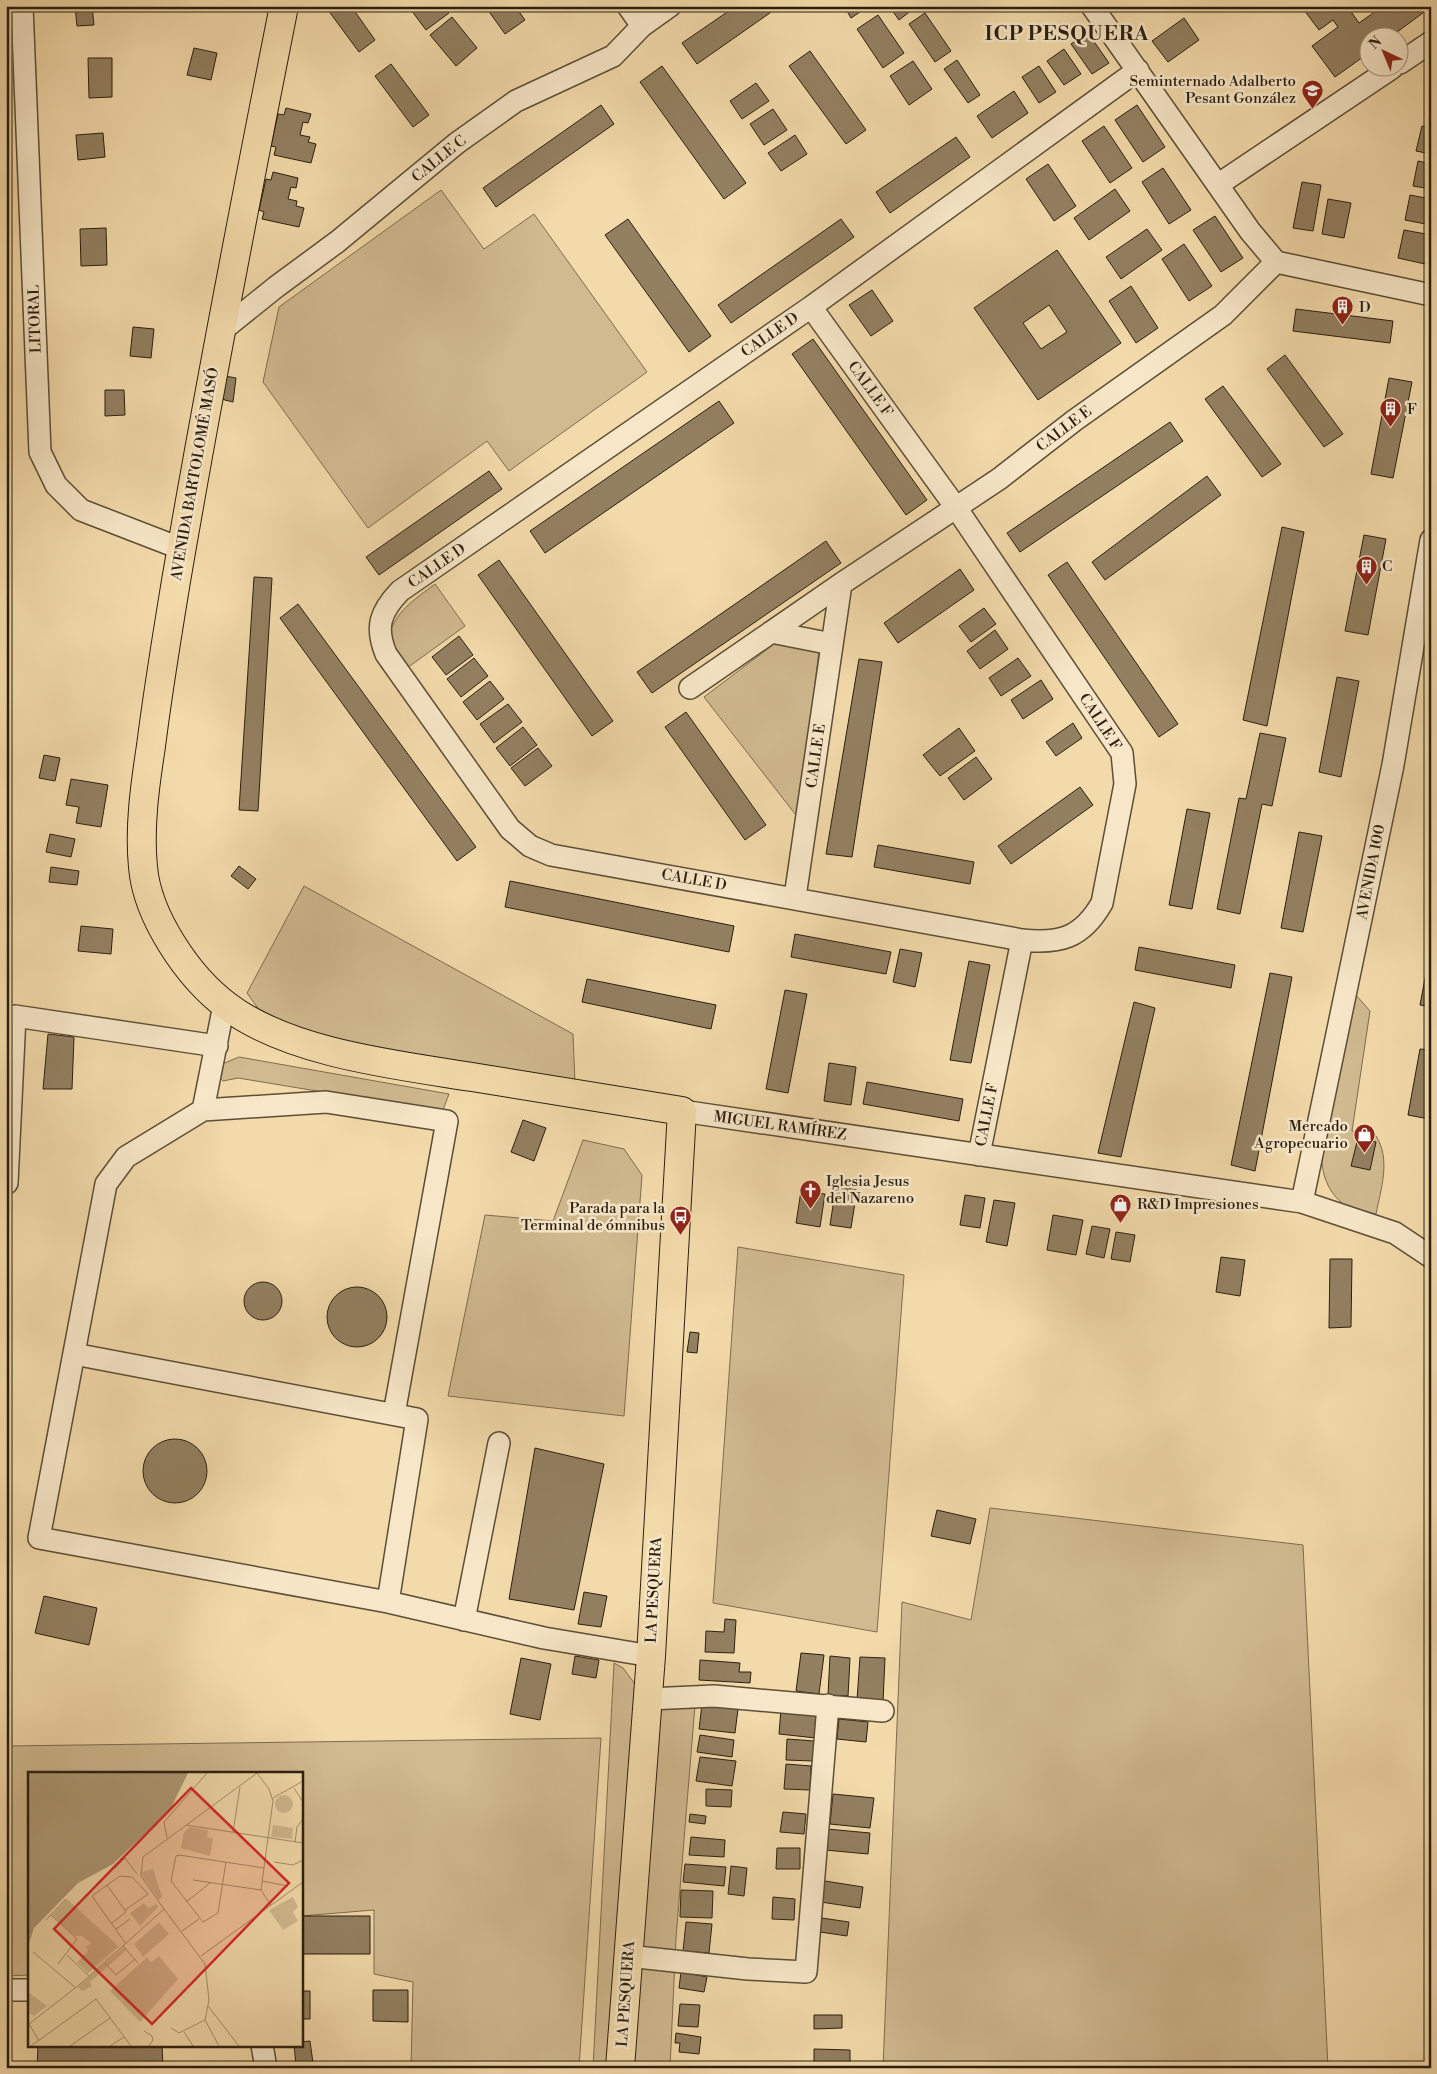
<svg xmlns="http://www.w3.org/2000/svg" width="1437" height="2074" viewBox="0 0 1437 2074" font-family="'Libre Bodoni',serif">
<style>
.green{fill:#d1ba90;stroke:#7e6c50}
.building{fill:#938061;stroke:#2a1f11;fill-rule:evenodd}
.lines{fill:none;stroke-linecap:round;stroke-linejoin:round}
.minor-casing{stroke:#5c4e37;stroke-width:24}
.major-casing{stroke:#2a1f11;stroke-width:30}
.minor{stroke:#f7e7c8;stroke-width:21}
.major{stroke:#f3daaa;stroke-width:28}
.labels{text-anchor:middle;dominant-baseline:central;stroke-width:5;stroke-linejoin:round;paint-order:stroke}
.poi-label{font-size:15px;fill:#2a1f11;stroke:#f7e7c8;text-anchor:start}
.street-label{font-size:15px;fill:#2a1f11;stroke:#f7e7c8}
.district-label{font-size:20px;font-weight:bold;letter-spacing:1px;fill:#2a1f11;stroke:#f7e7c8}
.inset-road{fill:none;stroke:#a38f6d;stroke-width:1}
.view{fill:#d62828;fill-opacity:0.15;stroke:#d62828;stroke-width:2.5}
.inset-edge{fill:none;stroke:#2a1f11;stroke-width:2.5}
</style>
<rect width="100%" height="100%" fill="#f3daaa"/>
<filter id="stains"><feTurbulence type="fractalNoise" baseFrequency=".004" numOctaves="4"/><feColorMatrix values="0 0 0 0 .2 0 0 0 0 .09 0 0 0 0 .02 0 0 0 .5 -.17"/></filter>
<radialGradient id="worn" r=".72"><stop offset=".6" stop-color="#630" stop-opacity="0"/><stop offset="1" stop-color="#630" stop-opacity=".3"/></radialGradient>
<!-- green -->
<path class="green" d="M441,190L484,249L534,214L647,372L509,471L487,441L368,528L263,382L279,307Z
M435,584L465,626L407,668L388,639C394,612 414,600 435,584Z
M774,644L819,650L799,819L704,697Z
M304,886L573,1034L575,1084L379,1051L282,1026L260,1011L247,993Z
M1355,994L1370,1011L1352,1131L1376,1136C1391,1159 1381,1189 1376,1214C1368,1212 1360,1211 1352,1209C1333,1201 1322,1179 1322,1160Z
M239,1057L449,1094L443,1110L438,1111L238,1078L223,1081L220,1078L222,1064Z
M583,1140L624,1149L642,1175L624,1416L448,1396L485,1215L553,1221Z
M738,1247L904,1275L877,1632L713,1603Z
M990,1508L1303,1545L1328,2068H883L902,1602L971,1620Z
M614,1663L623,1668L638,1688L611,2068H593Z
M658,1703L695,1705L676,1938L670,2068H630Z
M601,1738L579,2068H411L413,1982L374,1974V1910L301,1916V1773H29V1975L6,1976V1746Z"/>
<!-- building -->
<path class="building" d="M75,6H92L94,25L77,26Z
M325,6H351L375,40L359,52Z
M408,6H444L449,13L426,30Z
M485,6H515L525,20L505,34Z
M736,6L777,8L697,64L682,43Z
M844,6H869L851,18Z
M889,6H917L899,20Z
M1301,6H1347L1359,23L1383,6L1431,7L1389,38H1370V52L1335,77L1312,46L1338,27L1333,20L1319,30Z
M925,13L951,51L935,62L909,24Z
M878,15L904,53L883,68L857,29Z
M452,17L477,48L456,66L430,35Z
M1184,18L1199,40L1168,62L1152,41Z
M1088,33L1109,63L1092,74L1071,44Z
M194,48L217,53L211,80L187,75Z
M1064,49L1081,74L1064,85L1047,61Z
M810,51L866,130L846,144L789,66Z
M88,58H112V97L89,98Z
M957,60L980,95L968,103L944,69Z
M913,61L932,89L909,105L890,76Z
M391,64L429,115L413,127L375,76Z
M662,66L746,183L724,199L640,82Z
M1039,66L1056,92L1039,103L1022,77Z
M756,83L769,101L742,119L730,101Z
M1014,91L1028,113L992,138L977,116Z
M1430,93H1431V116L1425,115Z
M601,105L614,124L496,207L483,188Z
M1137,105L1165,147L1143,162L1115,120Z
M286,108L311,114L308,123L303,122L300,135L310,137L308,142L316,144L311,163L274,155L276,147L271,146L278,114L284,115Z
M773,109L787,130L764,145L750,124Z
M1104,126L1132,168L1110,183L1082,141Z
M1422,126L1431,128V154L1416,151Z
M103,133L105,157L78,160L76,135Z
M795,135L807,154L781,171L768,153Z
M956,137L970,157L890,213L876,192Z
M1418,161L1431,164V189L1413,186Z
M1048,164L1076,206L1054,221L1026,179Z
M1163,168L1191,210L1169,224L1142,182Z
M273,172L298,178L296,188L291,187L288,199L297,201L296,206L304,208L299,227L262,219L264,212L259,210L266,179L271,180Z
M1302,182L1321,185L1313,231L1293,228Z
M1115,189L1130,211L1089,240L1074,218Z
M1410,195L1431,199V225L1405,220Z
M1328,199L1351,203L1344,238L1322,234Z
M1215,216L1243,258L1221,272L1193,230Z
M628,219L711,336L689,352L605,235Z
M841,219L854,237L731,323L718,305Z
M106,228L107,265L81,266L80,229Z
M1147,229L1162,250L1121,279L1106,257Z
M1404,230L1431,235L1425,264L1398,258Z
M1184,244L1212,286L1189,301L1162,259Z
M1057,250L1121,343L1038,400L974,308ZM1049,305L1067,332L1041,349L1023,323Z
M1131,286L1158,328L1136,343L1109,301Z
M872,290L893,321L871,336L849,305Z
M1296,309L1393,321L1390,343L1293,331Z
M133,327L154,329L151,358L130,356Z
M813,339L927,500L906,515L792,354Z
M1285,355L1343,434L1324,447L1267,369Z
M225,376L236,378L233,402L221,399Z
M1389,378L1412,382L1393,478L1371,474Z
M1223,386L1281,464L1262,477L1205,399Z
M105,390H124L125,415L105,416Z
M719,401L734,423L545,553L530,531Z
M1170,422L1183,441L1020,552L1007,533Z
M489,471L502,489L379,575L366,557Z
M1207,476L1221,495L1105,580L1092,562Z
M1282,527L1304,532L1267,726L1243,720Z
M1364,535L1386,539L1368,635L1345,631Z
M826,541L841,563L652,693L637,672Z
M499,560L613,721L592,736L478,575Z
M1067,562L1178,724L1159,737L1048,575Z
M960,569L974,590L898,643L884,623Z
M254,577L272,578L258,811L239,810Z
M298,604L476,847L457,861L280,618Z
M984,608L996,624L971,642L959,626Z
M995,630L1008,649L980,669L967,651Z
M459,636L473,655L446,675L432,657Z
M474,658L488,676L461,697L447,679Z
M1018,658L1031,676L1001,696L989,678Z
M859,659L882,662L852,857L826,854Z
M1337,677L1359,681L1341,777L1319,772Z
M1041,680L1053,699L1023,719L1011,700Z
M490,681L504,699L477,720L463,702Z
M508,704L522,722L494,743L480,724Z
M686,712L766,825L745,840L665,727Z
M1073,723L1082,738L1056,756L1046,742Z
M523,727L537,745L510,766L496,748Z
M959,728L975,751L940,776L923,755Z
M1260,733L1286,738L1272,806L1262,804L1240,914L1217,909L1239,798L1246,799Z
M538,748L552,766L525,786L511,768Z
M44,755L60,758L55,781L39,778Z
M976,757L992,779L964,800L948,778Z
M71,779L108,785L101,827L76,823L79,807L66,805Z
M1080,787L1093,805L1011,864L998,846Z
M1187,809L1210,813L1192,909L1169,905Z
M1299,832L1322,836L1303,932L1281,928Z
M50,834L75,839L71,857L46,852Z
M878,845L974,862L970,884L874,867Z
M239,866L256,879L248,889L231,876Z
M51,867L79,871L77,885L49,882Z
M510,881L734,926L729,952L505,907Z
M81,926L113,929L111,954L78,951Z
M795,934L891,952L886,974L791,957Z
M1139,947L1235,965L1231,988L1135,970Z
M900,949L922,953L915,987L893,982Z
M969,961L990,965L971,1063L950,1060Z
M1270,973L1292,977L1255,1171L1231,1165Z
M1426,973L1431,974V1007L1420,1005Z
M587,979L716,1005L711,1029L582,1002Z
M785,990L807,994L788,1093L766,1089Z
M1134,1002L1155,1008L1121,1157L1098,1153Z
M48,1034L74,1037L72,1089H43Z
M1420,1049L1431,1050L1429,1119L1408,1115Z
M829,1063L856,1067L851,1105L824,1101Z
M867,1082L963,1099L959,1121L863,1104Z
M523,1120L546,1128L534,1161L511,1152Z
M1358,1138L1376,1142L1370,1170L1351,1166Z
M836,1186L857,1190L851,1228L830,1225Z
M801,1191L825,1194L820,1227L796,1223Z
M965,1195L985,1198L980,1228L960,1225Z
M994,1200L1015,1203L1007,1246L986,1242Z
M1053,1215L1083,1220L1076,1255L1047,1250Z
M1092,1226L1110,1229L1104,1258L1086,1254Z
M1116,1232L1135,1235L1130,1262L1111,1259Z
M1221,1257L1245,1260L1240,1296L1216,1292Z
M1330,1259H1352L1351,1327L1329,1328Z
M244 1301a19 19 0 1 1 38 0a19 19 0 1 1-38 0Z
M327 1317a30 30 0 1 1 60 0a30 30 0 1 1-60 0Z
M690,1332L699,1333L697,1353L687,1352Z
M143 1471a32 32 0 1 1 64 0a32 32 0 1 1-64 0Z
M535,1448L604,1464L574,1610L509,1599Z
M937,1510L976,1519L970,1544L931,1536Z
M584,1592L607,1596L601,1627L578,1624Z
M44,1596L97,1608L89,1645L35,1633Z
M725,1619L736,1620L734,1653L705,1652L706,1631L724,1632Z
M801,1653L824,1655L819,1694L796,1691Z
M575,1656L599,1660L596,1678L572,1674Z
M830,1656L850,1658L848,1696L828,1695Z
M860,1657L885,1658L883,1702L857,1700Z
M521,1658L551,1664L540,1720L510,1714Z
M700,1660L740,1663L739,1672H751L750,1683L699,1680Z
M702,1704L738,1709L735,1733L699,1729Z
M781,1709L818,1712L816,1738L779,1734Z
M839,1719L868,1722L866,1742L837,1739Z
M700,1735L734,1740L732,1757L697,1752Z
M787,1739L814,1741L813,1761L786,1760Z
M700,1757L736,1761L732,1786L696,1781Z
M786,1764L811,1766L810,1790L784,1789Z
M706,1789L732,1790L731,1807L706,1806Z
M833,1794L874,1798L870,1828L830,1824Z
M783,1812L806,1814L804,1834L780,1832Z
M690,1814L706,1816L705,1824L689,1822Z
M827,1829L870,1833L868,1854L825,1850Z
M691,1837L725,1840L724,1857L689,1855Z
M777,1848H800V1869H776Z
M685,1864L726,1867L724,1886L683,1882Z
M731,1866L747,1868L744,1896L728,1894Z
M825,1881L863,1887L860,1908L821,1902Z
M681,1890L713,1891L712,1918L680,1917Z
M773,1897L795,1899L794,1920L772,1919Z
M301,1916H370V1954H301Z
M822,1918L849,1922L847,1936L820,1932Z
M686,1922L712,1924L709,1953L683,1951Z
M681,1972L707,1977L704,1992L679,1988Z
M373,1990H408V2022L373,2021Z
M301,1991H310V2019H301Z
M680,2004L700,2005L698,2027L678,2026Z
M814,2015H842V2028L814,2029Z
M676,2033L701,2037L699,2054L679,2052L680,2043H675Z
M310,2041L313,2063L296,2065L294,2045H301V2042Z
M38,2045H162L163,2068H37Z
M814,2049L850,2050V2065L814,2064Z"/>
<g class="lines">
<defs>
<path id="minor" d="M22,6L40,452L56,485L81,510L182,549
M628,6L642,26
M1092,6L1250,231L1276,262L1431,295
M1400,63L1431,42
M1219,184L1392,68
M811,307L957,509L1122,753L1125,784L1102,903C1082,938 1060,944 1022,940L551,855L530,846L510,829L386,654C375,627 380,612 400,591L811,307L1138,70
M220,332L276,287L337,242L457,143L516,101L613,56L642,26L670,6
M771,632L832,644
M690,688L841,584L999,479L1075,420L1223,315L1276,262
M795,897L841,584
M203,1110L224,1005
M682,1111L1302,1202L1395,1233L1431,1257
M979,1155L1022,940
M7,1183L15,1016L217,1046
M1302,1202L1393,765L1431,540
M74,1354L417,1419L388,1602
M394,1414L447,1121L326,1102L203,1110L126,1157L106,1184L39,1538L388,1602L544,1638L651,1656
M464,1620L499,1443
M648,1699L714,1696L883,1711
M628,1956L748,1969L806,1972L828,1705
M6,1990H29
M262,2045L266,2068"/>
<path id="major" d="M284,6C246,197 209,388 176,581C167,636 158,690 151,746C145,785 139,827 143,867C147,916 188,977 227,1006C289,1053 396,1065 472,1077C542,1088 612,1100 682,1111L651,1656L620,2068"/>
</defs>
<!-- minor casing -->
<use href="#minor" class="minor-casing"/>
<!-- major casing -->
<use href="#major" class="major-casing"/>
<!-- minor -->
<use href="#minor" class="minor"/>
<!-- major -->
<use href="#major" class="major"/>
</g>
<!-- icons -->
<defs>
<symbol id="school-pin" viewBox="-11 -11 22 30"><path d="M0 17L-7.5 6A9.5 9.5 0 1 1 7.5 6Z" fill="#8f2418" stroke="#f7e7c8"/><path d="M0-5L7-2L0 1L-7-2ZM-4 1L0 2.5L4 1V4Q0 6-4 4Z" fill="#fff"/></symbol>
<symbol id="building-pin" viewBox="-11 -11 22 30"><path d="M0 17L-7.5 6A9.5 9.5 0 1 1 7.5 6Z" fill="#8f2418" stroke="#f7e7c8"/><path d="M-4-6H4V6H1V3H-1V6H-4ZM-2.5-4.3h1.7v1.8h-1.7ZM.8-4.3h1.7v1.8H.8ZM-2.5-1h1.7V.8h-1.7ZM.8-1h1.7V.8H.8Z" fill="#fff"/></symbol>
<symbol id="shop-pin" viewBox="-11 -11 22 30"><path d="M0 17L-7.5 6A9.5 9.5 0 1 1 7.5 6Z" fill="#8f2418" stroke="#f7e7c8"/><path d="M-5-2.5h2.3a2.7 3.5 0 0 1 5.4 0H5L5.5 6h-11ZM-1.5-2.5h3a1.5 2.3 0 0 0-3 0Z" fill="#fff"/></symbol>
<symbol id="church-pin" viewBox="-11 -11 22 30"><path d="M0 17L-7.5 6A9.5 9.5 0 1 1 7.5 6Z" fill="#8f2418" stroke="#f7e7c8"/><path d="M-1.2-6h2.4v3.5h3.3v2.4h-3.3V6h-2.4V-.1h-3.3v-2.4h3.3Z" fill="#fff"/></symbol>
<symbol id="bus-pin" viewBox="-11 -11 22 30"><path d="M0 17L-7.5 6A9.5 9.5 0 1 1 7.5 6Z" fill="#8f2418" stroke="#f7e7c8"/><path d="M-5-6H5V4H4V6H2V4H-2V6H-4V4H-5ZM-3.5-4V0h7V-4ZM-3.5 1.2v1.5H-2V1.2ZM2 1.2v1.5H3.5V1.2Z" fill="#fff"/></symbol>
</defs>
<g fill-rule="evenodd">
<use href="#school-pin" x="1300" y="78" width="25" height="34"/>
<use href="#building-pin" x="1330" y="294" width="25" height="34"/>
<use href="#building-pin" x="1378" y="396" width="25" height="34"/>
<use href="#building-pin" x="1354" y="554" width="25" height="34"/>
<use href="#shop-pin" x="1352" y="1122" width="25" height="34"/>
<use href="#church-pin" x="798" y="1178" width="25" height="34"/>
<use href="#shop-pin" x="1108" y="1192" width="25" height="34"/>
<use href="#bus-pin" x="668" y="1204" width="25" height="34"/>
</g>
<g class="labels">
<!-- poi labels -->
<g class="poi-label">
<text x="1296" y="81" text-anchor="end">Seminternado Adalberto<tspan x="1296" dy="17">Pesant González</tspan></text>
<text x="1359" y="307">D</text>
<text x="1407" y="409">F</text>
<text x="1382" y="566">C</text>
<text x="1348" y="1126" text-anchor="end">Mercado<tspan x="1348" dy="17">Agropecuario</tspan></text>
<text x="826" y="1181">Iglesia Jesus<tspan x="826" dy="17">del Nazareno</tspan></text>
<text x="1137" y="1204">R&amp;D Impresiones</text>
<text x="665" y="1208" text-anchor="end">Parada para la<tspan x="665" dy="17">Terminal de ómnibus</tspan></text>
</g>
<!-- street labels -->
<g class="street-label">
<text transform="translate(439 159) rotate(-39)">CALLE C</text>
<text transform="translate(35 319) rotate(-92)">LITORAL</text>
<text transform="translate(770 335) rotate(-35)">CALLE D</text>
<text transform="translate(870 389) rotate(54)">CALLE F</text>
<text transform="translate(1064 429) rotate(-37)">CALLE E</text>
<text transform="translate(195 474) rotate(-80)">AVENIDA BARTOLOMÉ MASÓ</text>
<text transform="translate(437 566) rotate(-35)">CALLE D</text>
<text transform="translate(1100 722) rotate(57)">CALLE F</text>
<text transform="translate(816 756) rotate(-82)">CALLE E</text>
<text transform="translate(1371 872) rotate(-79)">AVENIDA 100</text>
<text transform="translate(694 880) rotate(10)">CALLE D</text>
<text transform="translate(987 1115) rotate(-79)">CALLE F</text>
<text transform="translate(780 1126) rotate(8)">MIGUEL RAMÍREZ</text>
<text transform="translate(654 1590) rotate(-87)">LA PESQUERA</text>
<text transform="translate(626 1994) rotate(-86)">LA PESQUERA</text>
</g>
<!-- district labels -->
<g class="district-label">
<text x="1067" y="34">ICP PESQUERA</text>
</g>
</g>
<!-- overview -->
<g transform="translate(28 1772)">
<rect width="275" height="275" fill="#f3daaa"/>
<path d="M247 32a9 9 0 1 1 18 0a9 9 0 1 1-18 0ZM245,53L265,56L264,67L243,65ZM162,55L180,58L179,65L185,66L182,84L153,76L156,60ZM125,97L134,124L131,128L115,105L114,100ZM265,125L270,135L265,140L270,149L255,158L241,138ZM39,127L90,174L95,170L62,202L88,176L60,201L49,190L60,179L58,175L63,171L54,164H47L24,143ZM116,131L120,136L128,132L130,135L112,154L102,141ZM131,150L141,162L115,185L106,172ZM96,175L98,178L62,210L64,214L54,219L50,215ZM131,184L150,207L112,250L82,219L119,185L123,190ZM0,220L19,234L6,244L0,240Z" fill="#d1ba90"/>
<path d="M0,1H160L142,38L85,92L50,111L6,156L0,174Z" fill="#af9a76"/>
<path class="inset-road" d="M229,1L241,17L245,29L233,118L243,134M266,16L275,30M245,26L275,9M158,53L275,71M205,60L212,15M139,66L136,50L179,1M267,70L269,55L275,47M198,90L190,141L175,150L143,109L148,84L151,83L236,96M246,90L265,93L275,88M86,97L97,86L109,102M165,108L233,118M234,109L260,114M79,113L98,140L84,151M158,130L182,111M136,137L177,192L181,228L177,248L191,274M97,138L120,122L104,105L92,104L64,124L98,172M23,143L49,167L30,192M18,148L38,127M88,157L102,147M154,159L171,147M95,174L110,191M5,180L48,216M39,183L61,204M173,184L275,110M77,191L88,203L107,187M180,234L211,274M143,256L151,261L177,248M116,259L124,264L125,268L121,274M156,260L165,274M11,269L1,252L56,209L136,137L113,104L115,85L229,1M3,274L68,227L103,274M42,274L82,246M82,274L96,265"/>
<path class="view" d="M163,16L261,111L124,252L26,157Z"/>
<rect width="275" height="275" class="inset-edge"/>
</g>
<!-- margin -->
<rect width="1437" height="2074" fill="none" stroke="#f3daaa" stroke-width="25"/>
<rect x="8" y="8" width="1422" height="2059" fill="none" stroke="#2a1f11" stroke-width="2.5"/>
<rect x="12" y="12" width="1412" height="2049" fill="none" stroke="#2a1f11"/>
<!-- north arrow -->
<g transform="translate(1384 52) rotate(316)"><circle r="24" fill="#f7e7c8" stroke="#a5977f"/>
<path d="M0-4L9 19L0 12L-9 19Z" fill="#8f2418"/>
<text y="-8" font-size="14" font-weight="bold" text-anchor="middle" fill="#2a1f11">N</text>
</g>
<rect width="100%" height="100%" filter="url(#stains)"/>
<rect width="100%" height="100%" fill="url(#worn)"/>
</svg>
